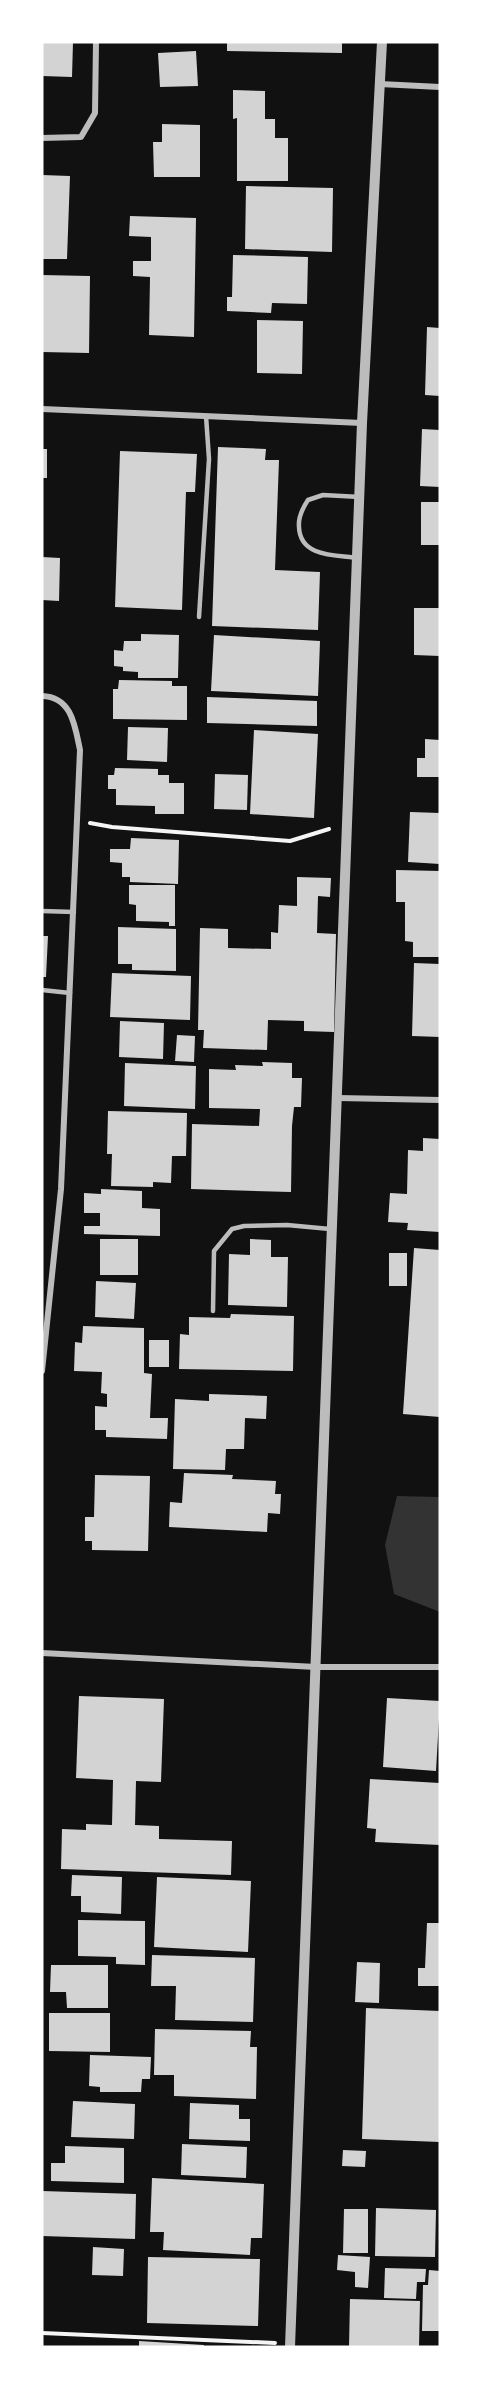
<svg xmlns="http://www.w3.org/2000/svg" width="482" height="2389" viewBox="0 0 482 2389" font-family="Overpass,sans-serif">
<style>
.water{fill:#333}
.building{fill:#d3d3d3}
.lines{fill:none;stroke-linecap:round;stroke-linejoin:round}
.path{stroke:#f5f5f5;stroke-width:4}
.service{stroke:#bcbcbc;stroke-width:4.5}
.minor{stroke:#bcbcbc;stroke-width:6}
.tertiary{stroke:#bcbcbc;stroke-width:10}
</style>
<rect width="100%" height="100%" fill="#111"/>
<!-- water -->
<path class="water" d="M397,1496L440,1497V1612L394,1594L385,1545Z"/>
<!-- building -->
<path class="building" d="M42,42H73L72,77L42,76Z
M227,42H342V53L227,51Z
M196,51L198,86L160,87L158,53Z
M233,90L265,91V119H275V138H288V181H237V118L233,119Z
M162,124L200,125V177H154L153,142H162Z
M42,175L70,176L67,259H42Z
M246,186L333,188L332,252L245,249Z
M130,216L196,218L194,337L149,335L150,277L133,276V261H151V237L129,236Z
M233,255L308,257L307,304L272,303L271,313L227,311V297H232Z
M42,275L90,276L89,353L42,352Z
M257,320L303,321L302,374L257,373Z
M427,327L440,328V396L425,395Z
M422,429L440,430V487L420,486Z
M218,447L266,449L265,460H279L275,570L320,572L318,630L212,626Z
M42,449H47V478H42Z
M120,451L197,454L195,492H186L182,610L115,607Z
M421,502H440V545H421Z
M42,557L60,558L59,601L42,600Z
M414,608H440V656L414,655Z
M141,634L179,635L178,678H138V672L123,671V667L114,666V650L123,651L124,641H141Z
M214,635L320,641L318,696L211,691Z
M119,680L172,681V686H187V720L113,719V689H118Z
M207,697L317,701V726L207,723Z
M128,727L168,728L167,762L127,760Z
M254,730L318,734L314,818L250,814Z
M425,739L440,740V777H417V758H425Z
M115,768L158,769V775H169V783H184V814H155V806L116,805V789H108V775H114Z
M215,774L248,775L247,810L214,809Z
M410,812L440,813V864L408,862Z
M131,838L179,840L178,884L130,882V877H122V863L110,862V849H130Z
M396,870L440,871V957H413V942L405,941V902H396Z
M297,877L331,878L330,897L318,896L317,933L336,934L334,1032L304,1031V1021L268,1020L267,1050L203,1048L204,1030H198L200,928L228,929V948L271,949V932L278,933L279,905L297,906Z
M129,885H175V926H169V922L136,921V905L129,904Z
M118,927L176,929V971L132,970V964H118Z
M42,936H48L46,977H42Z
M414,963L440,964V1037L412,1036Z
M112,973L191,976L190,1020L110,1017Z
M120,1021L164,1023L163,1059L119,1057Z
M177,1035L195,1036L194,1062L175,1061Z
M262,1062L292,1063V1078H302L301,1107H294L292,1126L291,1192L191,1189L192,1124L259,1126L260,1109L209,1108V1069L236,1070L235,1065L263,1066Z
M125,1063L196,1066L195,1109L124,1106Z
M108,1111L187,1113L186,1156H172L171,1183L153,1182V1187L111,1186L112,1154H107Z
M423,1138L440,1139V1232L407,1230L408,1223L388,1222L390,1193L407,1194L408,1150L423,1151Z
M101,1189L142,1191V1208L160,1209V1236L84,1234V1226H100V1213H84V1193L101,1194Z
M100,1239H138V1275H100Z
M250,1239L271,1240V1257H288L287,1307L228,1305L229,1254L250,1255Z
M414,1248L440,1250V1417L403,1414Z
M389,1253H407V1286H389Z
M96,1281L136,1283L134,1319L95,1317Z
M231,1314L294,1316L293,1371L179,1369L180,1334L189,1335V1317L230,1318Z
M83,1326L144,1328V1373L152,1374L150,1418H168L167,1439L106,1437V1430H95V1406L107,1407V1394L101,1393L102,1372L74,1371L75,1342L82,1343Z
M149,1340H169V1367H149Z
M209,1394L267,1396L266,1419L245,1418L244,1449H226L225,1470L173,1469L175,1399L209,1401Z
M184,1473L233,1475L232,1479L276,1481L275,1494H281L280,1514L268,1513L267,1532L169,1527L170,1502L182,1503Z
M95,1475L150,1476L148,1551L92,1550V1541H85V1517H94Z
M79,1696L164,1699L161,1782L136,1781L135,1825L159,1826V1839L232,1841L231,1875L61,1869L62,1829L86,1830V1824L112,1825L113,1780L76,1778Z
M387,1698L440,1701L436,1771L383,1767Z
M370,1779L440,1783V1845L375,1842L376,1829L367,1828Z
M72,1875L122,1877L121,1914L81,1912V1896H71Z
M157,1877L251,1881L248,1952L154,1947Z
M78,1920L145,1921V1965L116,1964V1957L78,1956Z
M427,1923H440V1986H418V1968H425Z
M152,1955L255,1958L253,2022L175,2020L176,1986H151Z
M357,1962L380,1963L379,2003L355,2002Z
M51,1965H108V2008H67L66,1992H50Z
M366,2008L440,2011V2142L362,2139Z
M49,2013H110V2052L49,2051Z
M155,2029L251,2031L250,2047H257L256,2099L174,2096V2075H154Z
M90,2055L151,2057L150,2079H142L141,2092H100V2087L89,2086Z
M73,2101L135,2104L134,2139L71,2137Z
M190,2103L239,2105V2119H250V2141L189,2139Z
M182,2144L247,2147L246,2178L181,2175Z
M65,2146L124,2148V2183L51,2181V2163H65Z
M343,2150L366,2151L365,2167L342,2166Z
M152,2178L264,2184L262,2238H251L250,2255L163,2250L164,2232H150Z
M42,2191L136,2194L135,2239L42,2236Z
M376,2208L436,2210L435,2257L375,2256Z
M344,2209H368V2253H343Z
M93,2247L124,2249L123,2276L92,2275Z
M338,2255L370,2257L368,2288L355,2287V2272L337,2270Z
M148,2257L260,2259L258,2326L147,2323Z
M385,2268L426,2269L425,2282H417L416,2299L384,2298Z
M429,2270L440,2271V2331H422L423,2285H428Z
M350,2299L420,2301L419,2347H349Z
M139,2341L204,2345V2347H139Z"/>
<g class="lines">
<!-- path -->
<path class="path" d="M90,823L112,827L290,841L329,829
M42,2333L275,2343"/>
<!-- service -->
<path class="service" d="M357,558C335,555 300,557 299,527C298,517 302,509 308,500L323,495L360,497
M199,617L209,459L206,416
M42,911L74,912
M42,990L70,993
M213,1311L214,1251L232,1229L244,1226L287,1225L330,1229"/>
<!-- minor -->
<path class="minor" d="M380,84L440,87
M42,138L81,137L95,113L96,42
M42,409L362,423
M42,696C72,697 75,726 80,750L61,1189L42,1371
M338,1098L440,1100
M42,1653L316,1667H440"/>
<!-- tertiary -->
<path class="tertiary" d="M290,2347L362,423L382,42"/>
</g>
<!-- border -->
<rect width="482" height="2389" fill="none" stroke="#ffffff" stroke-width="87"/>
</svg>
